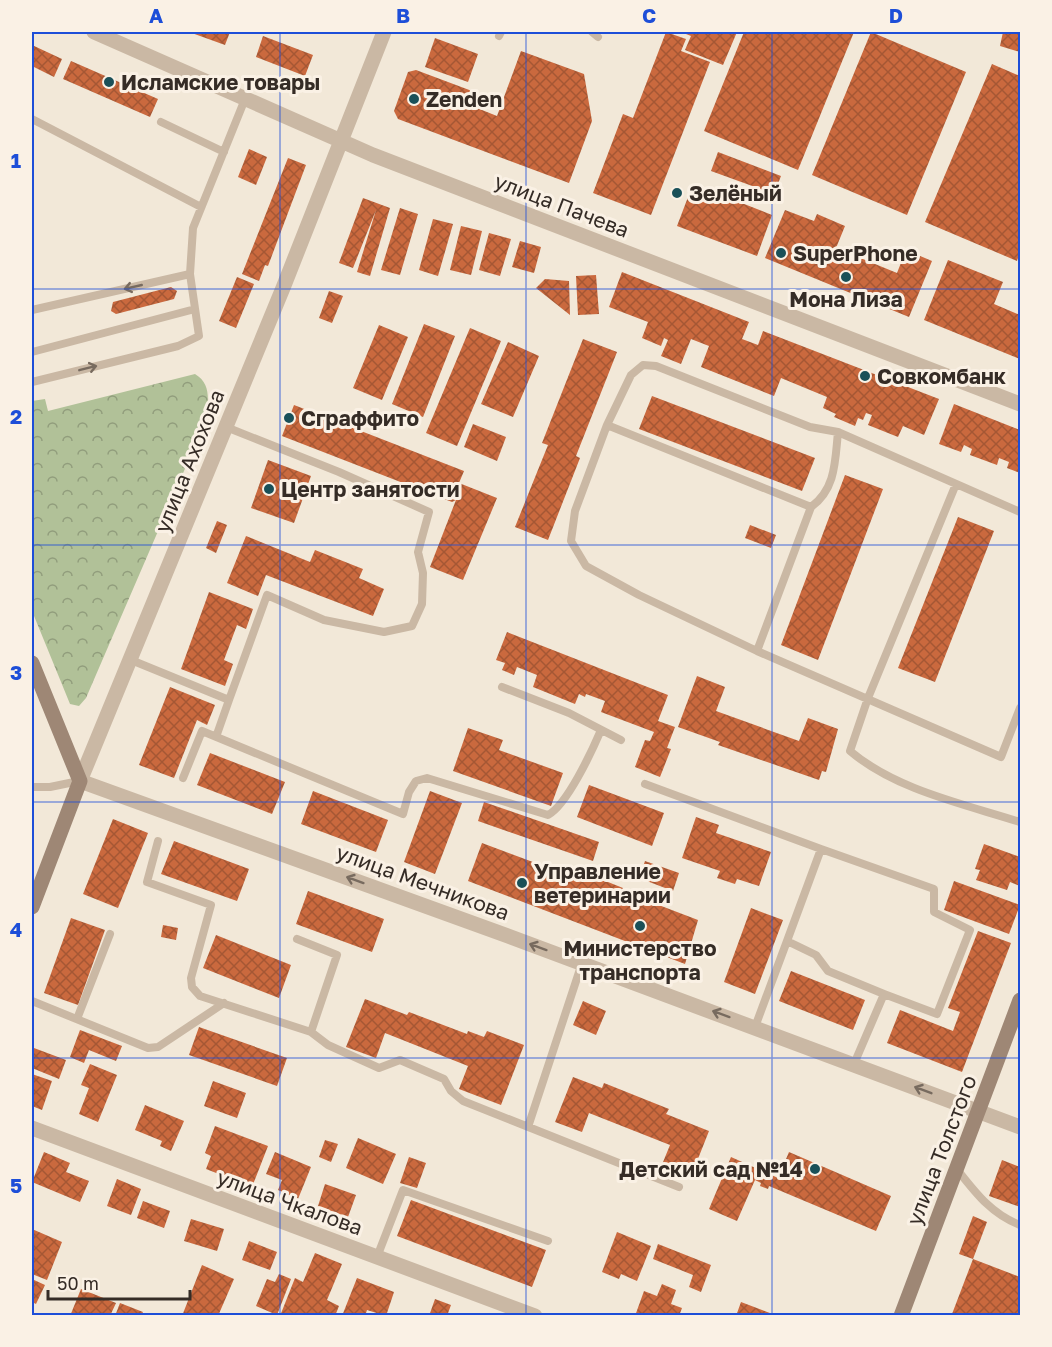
<svg xmlns="http://www.w3.org/2000/svg" width="1052" height="1347" viewBox="0 0 1052 1347" font-family="'Golos Text',sans-serif">
<style>
.forest{fill:url(#forest-crowns)}
.building{fill:url(#building-cross-hatch)}
.lines{fill:none;stroke-linecap:round;stroke-linejoin:round}
.lane{stroke:#cab8a4;stroke-width:8}
.street{stroke:#cab8a4;stroke-width:15}
.secondary{stroke:#9e8775;stroke-width:15}
.oneway{stroke:#786b5f}
.grid{fill:none;stroke:#1d4ed8;stroke-width:1.5;stroke-opacity:0.55}
.poi-dot{fill:#1a5058;stroke:#faf1e5;stroke-width:2}
.labels{text-anchor:middle;dominant-baseline:central;stroke-width:6;stroke-linejoin:round;paint-order:stroke}
.poi-label{font-size:21px;font-weight:bold;fill:#352c26;stroke:#faf1e5;text-anchor:start}
.street-label{font-size:21px;fill:#352c26;stroke:#faf1e5}
.neatline{fill:none;stroke:#1d4ed8;stroke-width:2}
.grid-label{font-size:20px;text-anchor:middle;font-weight:bold;fill:#1d4ed8}
</style>
<defs>
<pattern id="forest-crowns" width="20" height="18" patternUnits="userSpaceOnUse" patternTransform="scale(1.5)"><rect width="20" height="18" fill="#b1c198"/><path d="M2 6a3 3 0 1 1 6 0M12 15a3 3 0 1 1 6 0" fill="none" stroke="#919d7c"/></pattern>
<pattern id="building-cross-hatch" width="8" height="8" patternUnits="userSpaceOnUse" patternTransform="scale(1.5)"><rect width="8" height="8" fill="#ca693e"/><path d="M0 0l8 8M0 8l8-8" fill="none" stroke="#a55734"/></pattern>
</defs>
<rect width="100%" height="100%" fill="#f2e8d8"/>
<!-- forest -->
<path class="forest" d="M195,374C212,384 208,402 206,420L86,698L79,706L70,704L32,611V401L45,399L48,411Z"/>
<!-- building -->
<path class="building" d="M189,32H230L225,45Z
M666,32L686,39L681,51L710,62L651,215L593,193L623,114L633,118Z
M681,32H737L723,65L685,50L691,36Z
M744,32H854L798,170L704,131Z
M871,32L966,72L907,215L812,175Z
M1003,32H1020V52L1000,46Z
M263,36L313,55L305,76L256,57Z
M435,38L478,54L468,82L425,67Z
M32,45L62,59L54,77L32,66Z
M521,51L584,74L592,121L569,183L398,119L394,111L408,72L416,70L472,91L467,104L497,116Z
M71,61L158,99L150,117L63,79Z
M992,64L1020,76V252L1017,261L925,222Z
M249,149L267,157L256,185L238,177Z
M718,152L781,176L774,194L711,171Z
M288,158L306,165L268,266L265,265L259,281L242,274Z
M693,184L772,215L757,256L677,226Z
M363,198L390,208L370,276L357,272L376,210L353,268L339,263Z
M400,208L418,214L400,275L381,270Z
M785,210L814,221L817,214L845,226L836,248L897,273L906,250L932,261L909,317L765,258Z
M433,219L453,224L438,276L419,270Z
M461,226L482,231L471,275L450,270Z
M489,233L511,239L500,276L479,270Z
M520,241L541,247L534,273L512,267Z
M948,260L1003,282L994,304L1020,315V359L924,320Z
M622,272L749,322L742,339L758,345L763,331L939,399L924,435L903,426L898,437L868,425L872,415L866,413L863,420L858,418L855,426L834,417L836,414L823,408L827,397L781,378L774,396L701,367L709,346L691,339L681,364L661,356L668,340L664,338L661,346L642,338L648,322L609,307Z
M596,275L599,314L578,315L576,276Z
M237,277L254,284L236,328L219,321Z
M545,279L569,281L570,315L536,288Z
M171,287L177,291L174,299L116,314L111,311L113,302Z
M329,291L343,296L332,323L319,318Z
M424,324L455,336L423,417L392,404Z
M379,325L408,337L382,400L353,388Z
M470,328L501,341L457,446L426,433Z
M583,339L617,352L576,456L580,458L548,540L515,527L548,445L542,443Z
M508,342L539,356L513,417L481,404Z
M652,396L815,458L802,491L639,429Z
M954,404L1020,430V473L1007,468L1009,462L999,458L997,465L970,455L972,449L964,445L961,452L939,444Z
M294,405L464,471L459,483L497,498L463,580L430,567L456,500L452,502L282,436Z
M473,424L506,437L497,461L464,447Z
M268,460L311,476L294,523L251,508Z
M845,475L883,489L818,660L781,645Z
M958,517L994,531L935,682L898,668Z
M217,521L227,525L216,553L206,548Z
M750,525L776,535L771,548L745,538Z
M246,536L310,562L315,550L363,569L359,578L384,589L373,616L266,575L258,596L227,583Z
M209,592L253,609L246,629L237,625L224,660L233,664L225,686L181,669Z
M507,632L668,695L658,721L675,727L667,748L671,749L660,777L635,767L645,740L650,741L654,732L601,712L605,701L586,694L585,697L579,694L575,704L533,687L537,675L517,667L514,675L502,670L505,663L496,660Z
M697,676L725,687L716,711L799,741L808,718L838,729L826,772L822,771L819,780L718,745L720,742L678,727Z
M170,687L215,705L207,725L197,720L174,778L139,765Z
M468,728L503,740L499,750L563,773L551,806L453,771Z
M210,753L285,782L272,814L197,785Z
M589,785L664,813L652,846L577,817Z
M313,791L388,820L376,852L301,824Z
M430,791L462,803L435,874L404,862Z
M484,802L599,842L593,861L478,821Z
M696,817L719,825L716,833L771,852L759,886L737,879L735,884L717,878L720,871L682,858Z
M113,819L148,833L118,908L83,894Z
M174,841L249,869L237,901L161,874Z
M482,843L584,881L585,879L591,881L593,876L623,888L622,891L698,920L685,964L468,881Z
M984,844L1020,857V886L1010,882L1007,890L976,880L980,870L975,869Z
M645,861L679,873L673,891L639,878Z
M954,881L1020,905L1009,934L944,910Z
M308,891L384,919L372,952L296,924Z
M751,908L783,920L755,994L724,982Z
M71,918L105,930L78,1005L44,993Z
M163,925L178,928L176,940L161,937Z
M978,931L1011,943L962,1072L887,1043L900,1010L953,1031L960,1012L948,1008Z
M216,935L291,965L279,998L203,968Z
M791,971L865,1000L853,1030L779,1001Z
M365,999L407,1015L409,1012L467,1034L468,1031L484,1037L487,1031L524,1045L501,1105L459,1089L468,1066L385,1033L376,1058L346,1047Z
M583,1001L606,1011L596,1035L573,1025Z
M199,1027L287,1058L277,1086L189,1055Z
M80,1030L122,1046L116,1061L89,1050L84,1063L70,1057Z
M34,1048L66,1060L59,1079L32,1068Z
M90,1064L117,1075L98,1122L79,1114L89,1088L81,1085Z
M32,1074L52,1081L42,1110L32,1106Z
M573,1077L602,1088L604,1083L669,1109L666,1114L709,1131L690,1179L661,1167L670,1145L589,1113L582,1132L555,1122Z
M213,1081L246,1093L237,1118L204,1106Z
M145,1105L184,1121L171,1151L160,1146L162,1141L135,1130Z
M215,1126L268,1146L252,1187L206,1169L211,1156L205,1153Z
M358,1138L396,1154L383,1184L346,1168Z
M325,1140L338,1144L331,1162L319,1157Z
M44,1152L70,1163L66,1172L89,1181L80,1202L32,1182Z
M275,1152L311,1167L298,1199L278,1190L282,1180L266,1174Z
M789,1152L891,1196L876,1231L769,1186L768,1189L760,1186L761,1183L755,1180L737,1221L709,1209L731,1157L778,1178Z
M409,1157L426,1163L417,1188L400,1183Z
M1002,1160L1020,1167V1207L989,1196Z
M117,1179L141,1189L131,1215L107,1206Z
M325,1184L356,1195L348,1217L318,1206Z
M411,1200L546,1250L532,1287L397,1236Z
M143,1201L170,1211L164,1228L137,1218Z
M973,1216L987,1222L973,1259L959,1254Z
M191,1219L224,1229L217,1251L184,1241Z
M32,1229L62,1242L47,1280L32,1274Z
M617,1232L651,1246L637,1281L621,1274L619,1279L602,1272Z
M249,1241L277,1252L270,1270L242,1260Z
M658,1244L711,1265L701,1292L689,1287L693,1275L653,1259Z
M315,1253L342,1264L327,1300L339,1306L335,1316H280L295,1278L303,1282Z
M973,1259L1020,1277V1316L952,1314Z
M202,1265L234,1279L218,1316H182Z
M279,1274L291,1279L277,1315L256,1306L267,1279L275,1282Z
M357,1278L394,1292L386,1316L367,1310L365,1316H342Z
M32,1279L45,1285L36,1304L32,1302Z
M662,1284L676,1290L671,1304L682,1308L679,1316H635L644,1291L657,1296Z
M81,1289L116,1303L110,1316H70Z
M435,1299L451,1305L447,1316H429Z
M741,1302L775,1315V1316H736Z
M120,1303L143,1312L141,1316H115Z"/>
<g class="lines">
<!-- lane -->
<path class="lane" d="M592,32L598,37
M499,36L501,32
M32,119L201,207
M161,122L224,152
M32,310L190,274
M32,352L195,309
M32,382L178,346L199,336L190,274L193,228L245,99
M607,425L811,507L757,651
M226,427L339,472L429,512L418,552L423,573L422,604L412,626L384,632L324,620L267,595L229,700
M956,484L868,698L850,751C896,790 964,804 1020,822
M811,507C836,489 835,461 838,432
M1020,512L838,432L810,427L656,366L643,365L631,375L607,425L575,511L571,541L586,566L639,595L757,651L1001,757L1020,708
M131,660L229,700L216,737
M502,687L569,713L621,740
M183,778L202,731L403,814L409,792L416,781L427,778L548,815C567,805 592,751 601,730
M645,784L821,849
M32,787H50L79,781
M158,841L147,882L211,905L191,978L192,987L200,996L311,1032
M297,939L337,955L311,1032L328,1045L379,1068L400,1060L444,1079L451,1091L463,1101L679,1187
M32,1001L148,1048L158,1047L224,1003
M77,1019L110,934
M755,1027L787,941
M854,1064L884,994L828,971L816,955L787,941L821,849L934,889V912L970,930L937,1014L884,994
M528,1127L582,963
M956,1168C975,1192 991,1214 1020,1225
M377,1257L403,1190L548,1241"/>
<!-- street -->
<path class="street" d="M94,32L373,155L1020,404
M384,32L283,288L80,781L508,936L1020,1127
M32,1128L535,1316"/>
<!-- secondary -->
<path class="secondary" d="M32,663L80,781L32,907
M901,1316L1020,1000"/>
</g>
<!-- one-way arrows -->
<defs><path id="oneway-shaft" d="M-6 0H5M1.5-3L5.5 0L1.5 3" fill="none" stroke-width="1.6" stroke-linecap="round" stroke-linejoin="round" transform="scale(1.5)"/></defs>
<g class="oneway">
<use href="#oneway-shaft" transform="translate(133 287) rotate(167)"/>
<use href="#oneway-shaft" transform="translate(88 368) rotate(-14)"/>
<use href="#oneway-shaft" transform="translate(355 880) rotate(-160)"/>
<use href="#oneway-shaft" transform="translate(538 947) rotate(-160)"/>
<use href="#oneway-shaft" transform="translate(721 1014) rotate(-160)"/>
<use href="#oneway-shaft" transform="translate(923 1090) rotate(-159)"/>
</g>
<!-- grid -->
<path class="grid" d="M280,32V1316M526,32V1316M772,32V1316M32,289H1020M32,545H1020M32,802H1020M32,1058H1020"/>
<!-- markers -->
<g class="poi-dot">
<circle cx="109" cy="82" r="6"/>
<circle cx="414" cy="99" r="6"/>
<circle cx="677" cy="193" r="6"/>
<circle cx="781" cy="253" r="6"/>
<circle cx="846" cy="277" r="6"/>
<circle cx="865" cy="376" r="6"/>
<circle cx="289" cy="418" r="6"/>
<circle cx="269" cy="489" r="6"/>
<circle cx="522" cy="883" r="6"/>
<circle cx="640" cy="926" r="6"/>
<circle cx="815" cy="1169" r="6"/>
</g>
<g class="labels">
<!-- poi labels -->
<g class="poi-label">
<text x="121" y="82">Исламские товары</text>
<text x="426" y="99">Zenden</text>
<text x="689" y="193">Зелёный</text>
<text x="793" y="253">SuperPhone</text>
<text x="846" y="299" text-anchor="middle">Мона Лиза</text>
<text x="877" y="376">Совкомбанк</text>
<text x="301" y="418">Сграффито</text>
<text x="281" y="489">Центр занятости</text>
<text x="534" y="871">Управление<tspan x="534" dy="24">ветеринарии</tspan></text>
<text x="640" y="948" text-anchor="middle">Министерство<tspan x="640" dy="24">транспорта</tspan></text>
<text x="803" y="1169" text-anchor="end">Детский сад №14</text>
</g>
<!-- street labels -->
<g class="street-label">
<text transform="translate(562 205) rotate(21)">улица Пачева</text>
<text transform="translate(189 461) rotate(-68)">улица Ахохова</text>
<text transform="translate(423 882) rotate(20)">улица Мечникова</text>
<text transform="translate(941 1150) rotate(-69)">улица Толстого</text>
<text transform="translate(290 1202) rotate(20)">улица Чкалова</text>
</g>
</g>
<!-- border -->
<rect width="1052" height="1347" fill="none" stroke="#faf1e5" stroke-width="66"/>
<!-- scale -->
<path d="M48 1290v9h142v-9" fill="none" stroke="#352c26" stroke-width="3"/>
<text x="57" y="1290" font-size="18" fill="#352c26" stroke="#faf1e5" stroke-width="4.5" paint-order="stroke">50 m</text>
<rect x="33" y="33" width="986" height="1281" class="neatline"/>
<g class="grid-label">
<text x="156" y="23">A</text>
<text x="403" y="23">B</text>
<text x="649" y="23">C</text>
<text x="896" y="23">D</text>
<text x="16" y="168">1</text>
<text x="16" y="424">2</text>
<text x="16" y="680">3</text>
<text x="16" y="937">4</text>
<text x="16" y="1193">5</text>
</g>
</svg>
